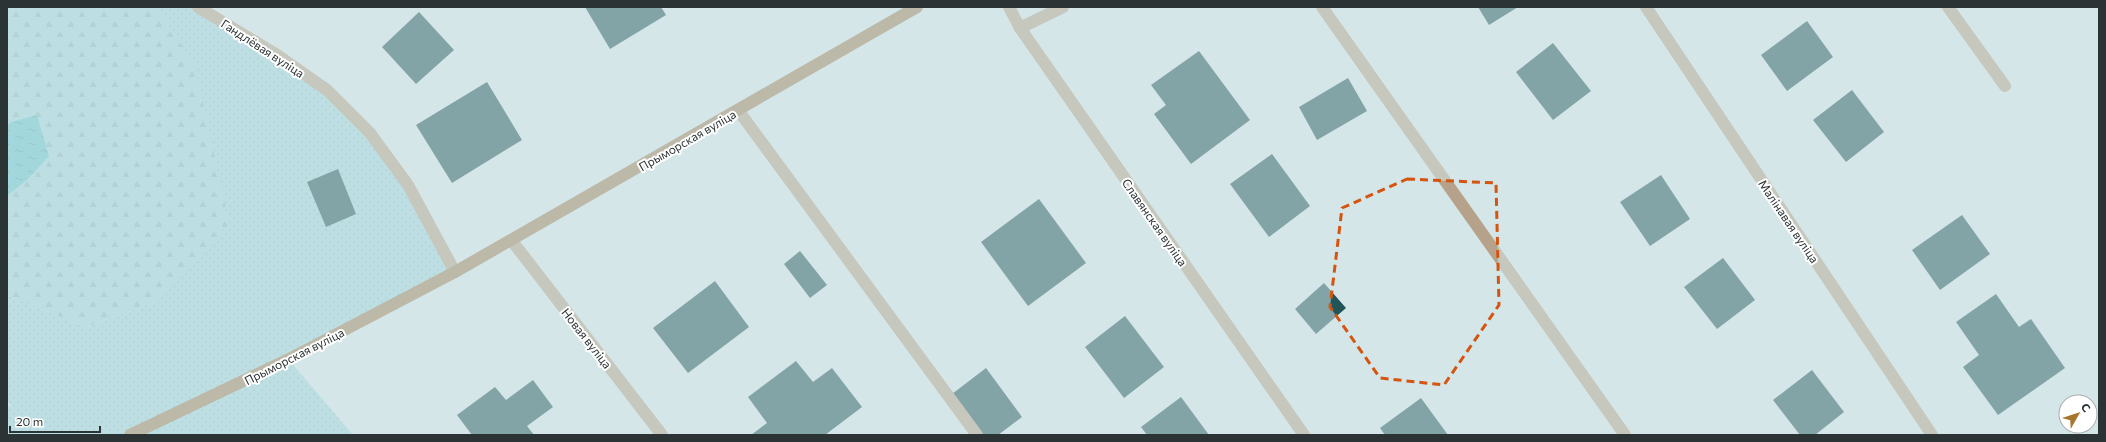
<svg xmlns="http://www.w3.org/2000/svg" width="2106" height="442" viewBox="0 0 2106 442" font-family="Commissioner,sans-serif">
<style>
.grass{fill:url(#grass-dots)}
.forest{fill:url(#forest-firs)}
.water{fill:url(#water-ripples)}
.building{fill:#225559}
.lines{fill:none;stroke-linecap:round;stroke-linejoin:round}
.lane{stroke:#b6a28a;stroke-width:12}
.street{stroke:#b6a28a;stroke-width:12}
.secondary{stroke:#9f835e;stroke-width:12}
.marked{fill:none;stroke:#d55510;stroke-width:3;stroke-dasharray:8 5;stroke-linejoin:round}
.labels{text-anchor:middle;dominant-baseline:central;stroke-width:4;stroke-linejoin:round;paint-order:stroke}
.street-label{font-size:12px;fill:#2c3334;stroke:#fff}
</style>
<defs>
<pattern id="grass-dots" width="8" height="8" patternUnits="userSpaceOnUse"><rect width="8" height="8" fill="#a3d8dd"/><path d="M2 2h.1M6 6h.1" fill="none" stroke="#8cbabe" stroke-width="1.8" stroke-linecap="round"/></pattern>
<pattern id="forest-firs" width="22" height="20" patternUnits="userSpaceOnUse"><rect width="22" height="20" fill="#a3d8dd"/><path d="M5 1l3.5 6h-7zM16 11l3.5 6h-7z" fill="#8cbabe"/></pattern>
<pattern id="water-ripples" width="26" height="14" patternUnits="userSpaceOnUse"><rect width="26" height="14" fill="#67c6cf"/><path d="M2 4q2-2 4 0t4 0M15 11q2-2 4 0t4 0" fill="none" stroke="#55a1a9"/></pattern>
</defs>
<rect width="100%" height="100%" fill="#d4e6e8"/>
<!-- grass -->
<path class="grass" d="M151,7H198L277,55L370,133L455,272L289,360L353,435H7V408L11,405L7,400V295L85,327L159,301L161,13Z"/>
<!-- forest -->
<path class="forest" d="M7,7H151L161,13L195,65L229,223L159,301L85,327L7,295Z"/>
<!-- water -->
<path class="water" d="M37,115L49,156L28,179L7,196V126L11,122Z"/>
<!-- building -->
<path class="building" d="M585,7H661L666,15L610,49Z
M1478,7H1518L1489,25Z
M419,12L454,50L416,84L382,47Z
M1807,21L1833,57L1787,91L1761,55Z
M1553,43L1591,91L1553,120L1516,72Z
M1199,51L1250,120L1191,164L1154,114L1166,105L1151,85Z
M1348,78L1367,111L1317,140L1299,107Z
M487,82L522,140L452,183L416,125Z
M1852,90L1884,132L1846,162L1813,120Z
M1272,154L1310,206L1269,237L1230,184Z
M338,169L356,214L326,227L307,182Z
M1661,175L1690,219L1650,246L1620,202Z
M1039,199L1086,263L1028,306L981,242Z
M1962,215L1990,254L1940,290L1912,250Z
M800,251L827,285L810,298L784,264Z
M1723,258L1755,300L1717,329L1684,287Z
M715,281L749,327L688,373L653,328Z
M1324,283L1346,308L1316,334L1295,309Z
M1996,294L2019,327L2031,319L2065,368L1998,415L1963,367L1979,355L1956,322Z
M1125,316L1164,367L1124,398L1085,347Z
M796,361L813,382L832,368L862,407L825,435H751L767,423L748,397Z
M986,368L1022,417L998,435H983L952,394Z
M1812,370L1844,412L1815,435H1800L1773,400Z
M533,380L553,407L527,426L534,435H472L457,415L495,387L506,400Z
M1181,397L1209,435H1147L1141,427Z
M1421,398L1448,435H1385L1380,428Z"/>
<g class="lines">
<!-- lane -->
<path class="lane" d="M1322,7L1625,435
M1948,7L2005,86
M1020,28L1063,7
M738,110L977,435"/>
<!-- street -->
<path class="street" d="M198,7L277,55L327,90L370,133L408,185L455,272
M1009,7L1020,28L1304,435
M1646,7L1932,435
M512,241L662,435"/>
<!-- secondary -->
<path class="secondary" d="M130,435L289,359L455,272L917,7"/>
</g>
<!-- marked area -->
<path d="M0 0H2106V442H0ZM1407,179L1496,183L1499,305L1444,385L1380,378L1330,307L1342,208Z" fill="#d4e6e8" fill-opacity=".55" fill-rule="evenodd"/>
<path class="marked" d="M1407,179L1496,183L1499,305L1444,385L1380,378L1330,307L1342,208Z"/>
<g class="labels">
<!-- street labels -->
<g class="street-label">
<text transform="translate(263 48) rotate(33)">Гандлёвая вуліца</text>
<text transform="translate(687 140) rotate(-30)">Прыморская вуліца</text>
<text transform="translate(1789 221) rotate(56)">Малінавая вуліца</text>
<text transform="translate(1155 222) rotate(55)">Славянская вуліца</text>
<text transform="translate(587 338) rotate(52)">Новая вуліца</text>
<text transform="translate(294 356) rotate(-27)">Прыморская вуліца</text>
</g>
</g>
<!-- border -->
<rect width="2106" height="442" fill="none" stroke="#2c3334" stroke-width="16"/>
<!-- north arrow -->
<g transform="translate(2078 414) rotate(51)"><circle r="19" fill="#ffffff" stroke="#abadae"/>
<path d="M0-3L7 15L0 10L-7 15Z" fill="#a7752b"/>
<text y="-6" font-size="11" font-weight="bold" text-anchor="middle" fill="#2c3334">С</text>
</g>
<!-- scale -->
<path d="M10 426v6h90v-6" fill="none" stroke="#2c3334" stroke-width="2"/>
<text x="16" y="426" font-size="12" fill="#2c3334" stroke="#ffffff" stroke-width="3" paint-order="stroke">20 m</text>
</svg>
